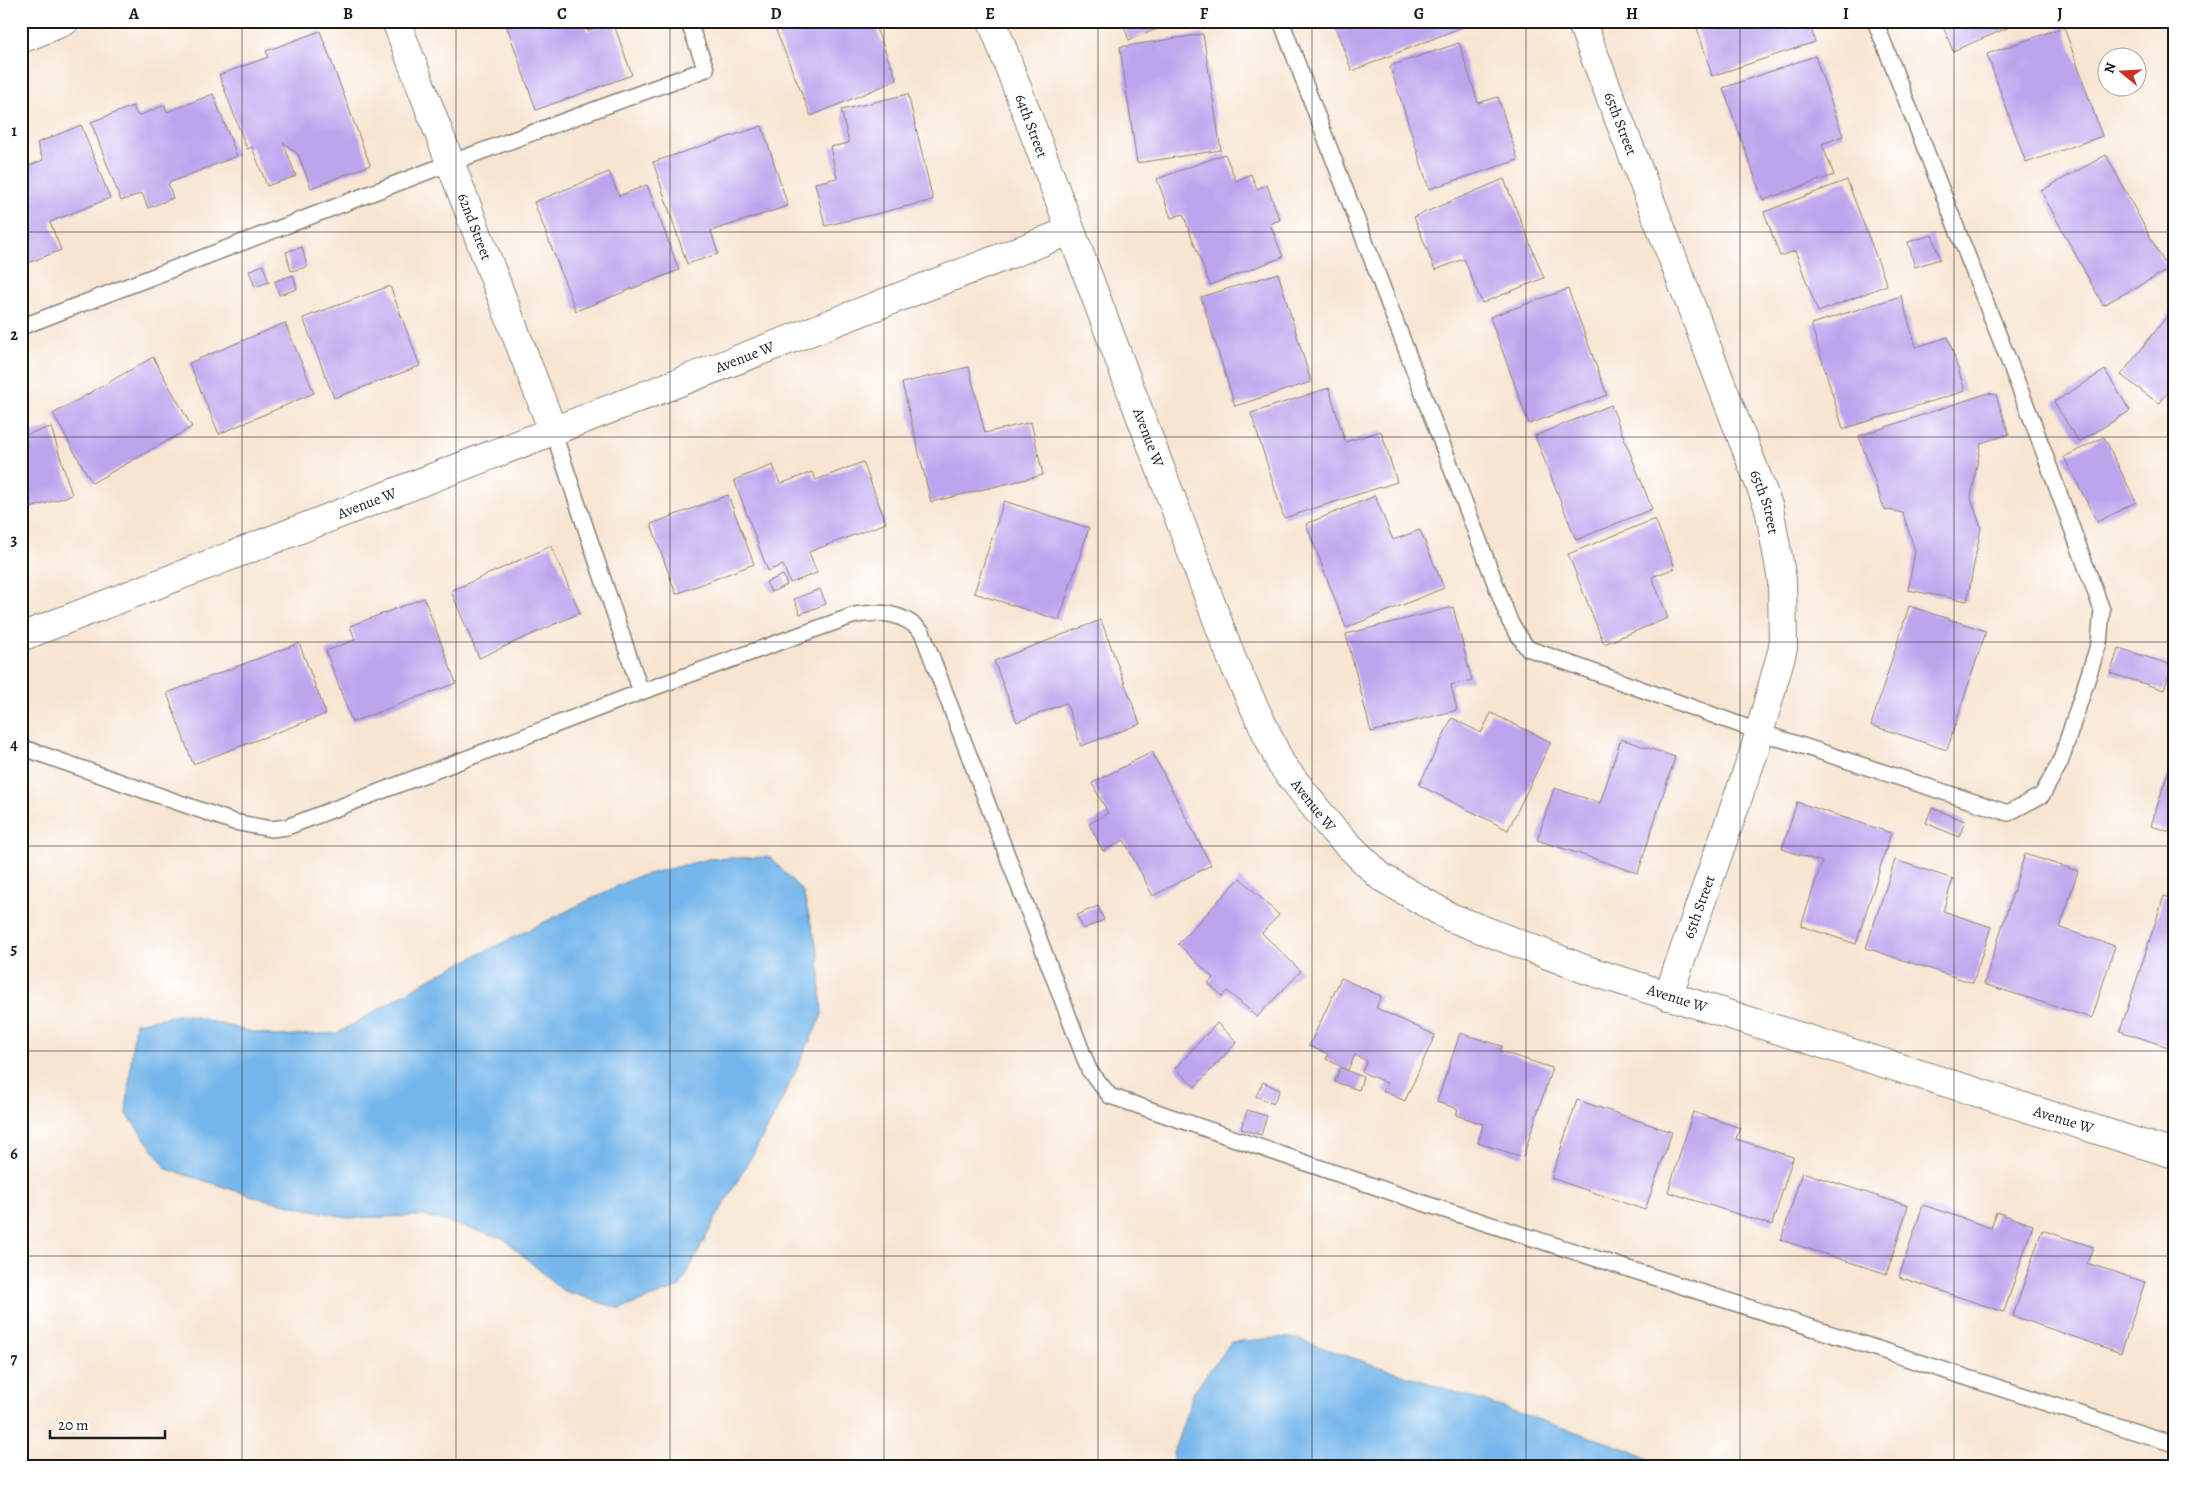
<svg xmlns="http://www.w3.org/2000/svg" width="2195" height="1488" viewBox="0 0 2195 1488" font-family="Alegreya,serif">
<style>
.water{fill:#76b7eb;stroke:#496a84}
.building{fill:#bda5ee}
.lines{fill:none;stroke-linecap:round;stroke-linejoin:round}
.service-casing{stroke:#8a8076;stroke-width:18}
.minor-casing{stroke:#8a8076;stroke-width:30}
.service{stroke:#fff;stroke-width:15}
.minor{stroke:#fff;stroke-width:28}
.grid{fill:none;stroke:#1c1c1c;stroke-width:1;stroke-opacity:0.55}
.labels{text-anchor:middle;dominant-baseline:central;stroke-width:4.5;stroke-linejoin:round;paint-order:stroke}
.street-label{font-size:15px;fill:#1c1c1c;stroke:#fff}
.neatline{fill:none;stroke:#1c1c1c;stroke-width:2}
.grid-label{font-size:16px;text-anchor:middle;font-weight:bold;fill:#1c1c1c}
</style>
<rect width="100%" height="100%" fill="#fff"/>
<filter id="ink" filterUnits="userSpaceOnUse"><feTurbulence type="fractalNoise" baseFrequency=".02" numOctaves="2"/><feDisplacementMap in="SourceGraphic" scale="10" xChannelSelector="R" yChannelSelector="G"/><feConvolveMatrix kernelMatrix="1 2 1 2 8 2 1 2 1" color-interpolation-filters="sRGB"/></filter>
<filter id="wash" filterUnits="userSpaceOnUse"><feTurbulence type="fractalNoise" baseFrequency=".0096" numOctaves="4" result="noise"/><feDisplacementMap in="SourceGraphic" scale="20" xChannelSelector="R" yChannelSelector="G"/><feGaussianBlur stdDeviation="1.12" result="paint"/><feColorMatrix in="noise" values="0 0 0 0 0 0 0 0 0 0 0 0 0 0 0 0 0 1.4 0 .05"/><feComposite in="paint" operator="in"/></filter>
<g filter="url(#wash)">
<rect width="100%" height="100%" fill="#f7e5d1"/>
<!-- water -->
<path class="water" d="M770,857L803,892L819,956L822,1015L772,1121L716,1218L680,1287L620,1309L562,1290L503,1238L425,1216L348,1218L259,1198L167,1169L126,1113L135,1023L184,1014L243,1030L275,1036L338,1033L433,977L636,877L709,859Z
M1290,1337L1627,1449L1665,1467H1174L1173,1454L1194,1391L1231,1342Z"/>
<g id="blocks">
<!-- building -->
<path class="building" d="M505,21H583L587,31L613,22L632,75L536,110Z
M772,21H873L897,80L811,116Z
M1122,21H1178L1129,40Z
M1333,21H1469L1470,24L1352,71Z
M1695,21H1809L1815,42L1712,76Z
M1941,21H2024L1953,51Z
M2064,27L2102,136L2026,163L1987,54Z
M320,31L370,165L311,188L298,154L283,142L296,176L267,186L252,147L247,149L219,75L268,57L266,51Z
M1203,34L1221,150L1137,163L1120,47Z
M1459,43L1478,103L1498,97L1518,160L1429,189L1390,66Z
M1815,56L1843,136L1822,144L1834,175L1763,200L1723,88Z
M213,94L237,156L168,183L173,198L148,208L142,193L121,201L91,122L133,106L138,116L165,105L167,112Z
M908,94L933,200L825,226L815,183L837,178L830,147L849,143L841,110Z
M81,125L110,198L50,222L61,250L23,265L21,261V169L43,160L37,143Z
M762,126L788,206L711,231L718,254L687,264L653,162Z
M1225,154L1236,181L1251,174L1257,189L1267,185L1280,220L1270,224L1283,257L1210,285L1183,214L1171,218L1157,179Z
M2106,155L2168,270L2103,305L2041,191Z
M609,172L619,196L647,185L679,270L576,311L534,202Z
M1504,179L1544,278L1482,303L1464,259L1435,270L1414,217Z
M1847,180L1887,285L1818,312L1795,251L1780,256L1764,212Z
M1932,235L1940,259L1915,267L1908,242Z
M302,247L307,267L291,271L286,252Z
M263,265L269,282L255,287L249,271Z
M1278,273L1311,382L1235,406L1201,297Z
M293,275L297,289L279,295L275,281Z
M390,286L420,366L334,398L303,318Z
M1568,289L1607,395L1529,424L1490,317Z
M1901,296L1916,347L1948,337L1965,391L1843,429L1811,324Z
M2174,307V389L2172,387L2159,404L2121,375Z
M285,323L314,393L219,434L189,363Z
M153,357L192,427L92,483L53,414Z
M969,367L985,433L1031,422L1043,475L931,502L902,383Z
M2105,370L2130,411L2079,442L2054,402Z
M1329,388L1345,442L1381,431L1397,482L1284,518L1251,413Z
M1988,393L1996,395L2009,434L1981,443L1971,498L1981,528L1967,601L1908,590L1915,551L1903,513L1884,509L1859,436Z
M1611,405L1652,509L1576,540L1535,436Z
M51,427L72,495L21,511V436Z
M2104,437L2136,502L2097,522L2064,457Z
M863,462L886,523L809,552L817,573L790,583L783,565L768,571L734,480L773,465L780,484L812,472L816,480Z
M728,495L754,564L676,594L651,524Z
M1375,496L1393,540L1420,530L1444,588L1346,628L1306,524Z
M1004,501L1089,528L1059,620L974,593Z
M1655,519L1675,568L1652,577L1668,618L1604,644L1568,554Z
M551,546L580,613L479,658L451,591Z
M783,575L787,585L771,592L766,582Z
M820,589L826,604L800,614L794,599Z
M424,598L456,683L352,722L326,651L355,640L350,626Z
M1909,606L1986,631L1947,750L1871,725Z
M1453,607L1472,680L1451,685L1457,710L1371,732L1346,634Z
M1101,620L1140,724L1081,746L1066,703L1017,722L994,661Z
M299,643L326,714L193,764L167,693Z
M2119,648L2172,665L2164,690L2110,673Z
M1491,713L1551,742L1508,830L1419,785L1452,718L1481,733Z
M1621,739L1675,757L1638,873L1537,840L1554,788L1600,803Z
M1152,752L1211,865L1153,896L1124,840L1103,851L1089,824L1108,813L1092,783Z
M2173,756H2174V833L2151,826Z
M1797,802L1891,833L1856,944L1801,926L1822,862L1782,849Z
M1932,808L1965,821L1959,837L1926,823Z
M2025,854L2078,871L2060,928L2115,946L2092,1018L1984,984Z
M1895,860L1953,879L1943,911L1991,927L1973,983L1866,948Z
M1240,878L1279,915L1262,933L1301,971L1257,1017L1227,991L1222,996L1208,983L1213,978L1178,944Z
M2164,896L2174,899V1049L2120,1031Z
M1098,906L1104,920L1083,929L1077,915Z
M1341,978L1381,996L1376,1008L1435,1035L1405,1101L1383,1091L1387,1083L1362,1072L1367,1061L1355,1055L1348,1070L1326,1059L1328,1054L1309,1046Z
M1217,1023L1237,1042L1195,1087L1175,1068Z
M1460,1033L1502,1046L1500,1051L1552,1068L1523,1157L1478,1143L1483,1124L1456,1115L1458,1109L1437,1102Z
M1340,1068L1363,1077L1359,1090L1335,1082Z
M1263,1082L1280,1090L1273,1104L1256,1096Z
M1577,1100L1672,1132L1645,1210L1551,1178Z
M1247,1110L1267,1116L1261,1135L1241,1129Z
M1693,1112L1740,1128L1736,1139L1793,1157L1772,1225L1668,1192Z
M1802,1172L1908,1206L1887,1274L1781,1240Z
M1923,1205L1991,1228L1996,1212L2033,1225L2004,1312L1899,1277Z
M2042,1230L2093,1247L2087,1263L2145,1282L2121,1353L2013,1316Z"/>
</g>
</g>
<g filter="url(#ink)">
<use href="#blocks" fill-opacity="0" stroke="#8a8076" stroke-width="1"/>
<g class="lines">
<defs>
<path id="service" d="M1281,21L1510,622L1527,648L1760,732L2008,813L2042,795L2060,763L2099,643L2102,610L2032,420L1875,21
M21,327L450,163L706,69L688,21
M553,431L641,692
M21,747L234,822L271,829L287,827L641,692L855,615C881,611 902,612 922,632L1089,1070L1110,1096L1423,1203L2174,1444"/>
<g id="minor">
<path id="s1" d="M396,21L553,431"/>
<path id="s2" d="M992,21L1233,662L1281,764L1333,830L1381,877L1450,917L1587,970L2174,1154"/>
<path id="s3" d="M1581,21L1769,508L1782,580L1783,648L1754,752L1668,996"/>
<path d="M21,39L65,21"/>
<path id="s4" d="M21,637L1070,231"/>
</g>
</defs>
<!-- service casing -->
<use href="#service" class="service-casing"/>
<!-- minor casing -->
<use href="#minor" class="minor-casing"/>
<!-- service -->
<use href="#service" class="service"/>
<!-- minor -->
<use href="#minor" class="minor"/>
</g>
</g>
<!-- grid -->
<path class="grid" d="M242,21V1467M456,21V1467M670,21V1467M884,21V1467M1098,21V1467M1312,21V1467M1526,21V1467M1740,21V1467M1954,21V1467M21,232H2174M21,437H2174M21,642H2174M21,846H2174M21,1051H2174M21,1256H2174"/>
<g class="labels">
<!-- street labels -->
<g class="street-label">
<text stroke="none"><textPath href="#s3" startOffset="110">65th Street</textPath></text>
<text stroke="none"><textPath href="#s2" startOffset="112">64th Street</textPath></text>
<text stroke="none"><textPath href="#s1" startOffset="220">62nd Street</textPath></text>
<text stroke="none"><textPath href="#s4" startOffset="776">Avenue W</textPath></text>
<text stroke="none"><textPath href="#s2" startOffset="445">Avenue W</textPath></text>
<text stroke="none"><textPath href="#s3" startOffset="515">65th Street</textPath></text>
<text stroke="none"><textPath href="#s4" startOffset="371">Avenue W</textPath></text>
<text stroke="none"><textPath href="#s2" startOffset="850">Avenue W</textPath></text>
<text transform="translate(1699 907) rotate(-70)">65th Street</text>
<text stroke="none"><textPath href="#s2" startOffset="1270">Avenue W</textPath></text>
<text stroke="none"><textPath href="#s2" startOffset="1675">Avenue W</textPath></text>
</g>
</g>
<!-- margin -->
<rect width="2195" height="1488" fill="none" stroke="#fff" stroke-width="55"/>
<!-- north arrow -->
<g transform="translate(2122 72) rotate(288)"><circle r="24" fill="#ffffff" stroke="#a4a4a4"/>
<path d="M0-4L9 19L0 12L-9 19Z" fill="#c8321e"/>
<text y="-8" font-size="14" font-weight="bold" text-anchor="middle" fill="#1c1c1c">N</text>
</g>
<!-- scale -->
<path d="M50 1430v8h115v-8" fill="none" stroke="#1c1c1c" stroke-width="2.5"/>
<text x="58" y="1430" font-size="15" fill="#1c1c1c" stroke="#ffffff" stroke-width="4" paint-order="stroke">20 m</text>
<rect x="28" y="28" width="2140" height="1432" class="neatline"/>
<g class="grid-label">
<text x="134" y="19">A</text>
<text x="348" y="19">B</text>
<text x="562" y="19">C</text>
<text x="776" y="19">D</text>
<text x="990" y="19">E</text>
<text x="1204" y="19">F</text>
<text x="1419" y="19">G</text>
<text x="1632" y="19">H</text>
<text x="1846" y="19">I</text>
<text x="2060" y="19">J</text>
<text x="14" y="136">1</text>
<text x="14" y="340">2</text>
<text x="14" y="545">3</text>
<text x="14" y="750">4</text>
<text x="14" y="954">5</text>
<text x="14" y="1159">6</text>
<text x="14" y="1364">7</text>
</g>
</svg>
